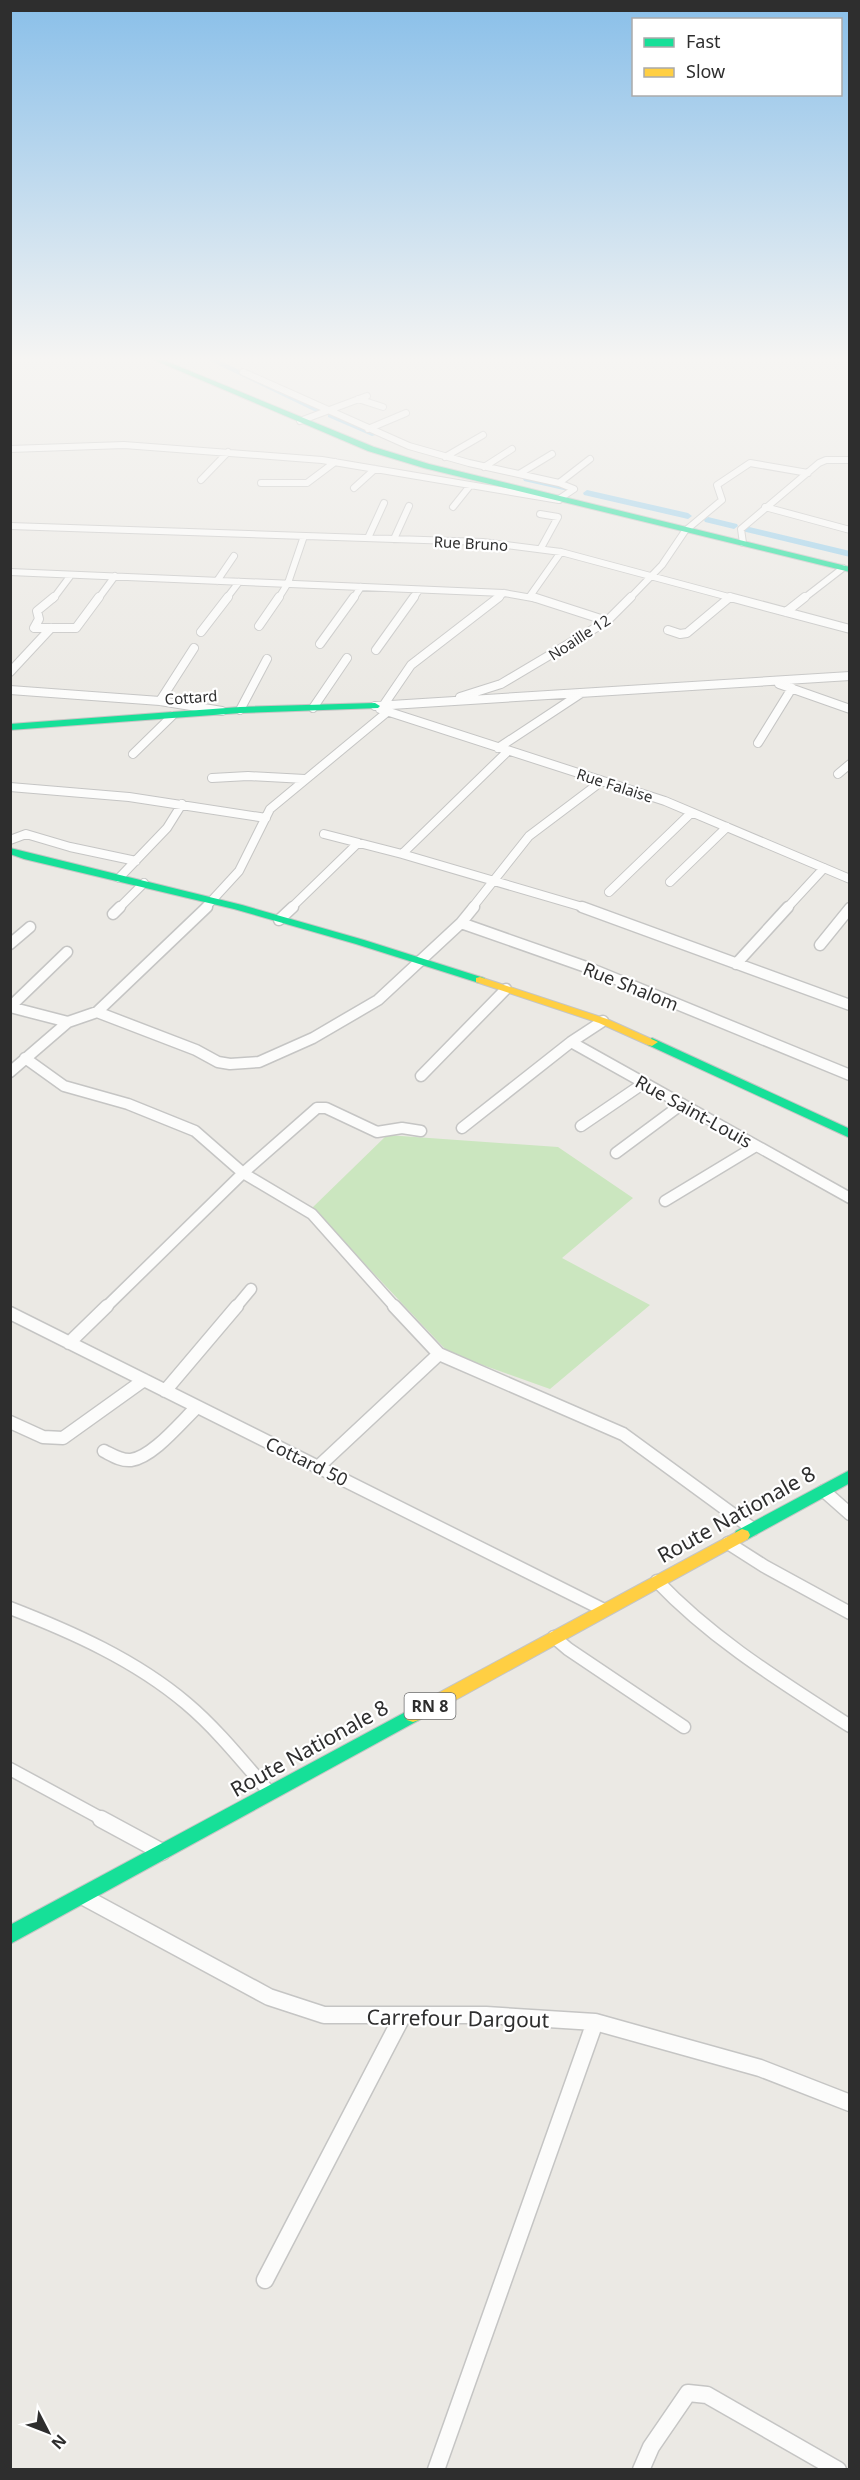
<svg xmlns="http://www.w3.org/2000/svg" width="860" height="2480" viewBox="0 0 860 2480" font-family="'Noto Sans',sans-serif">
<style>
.green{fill:#cbe6bf}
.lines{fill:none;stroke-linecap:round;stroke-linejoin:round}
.canal{fill:#9acfea;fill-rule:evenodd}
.street-far4-casing{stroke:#c5c5c4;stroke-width:8}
.street-far3-casing{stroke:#c5c5c4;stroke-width:10}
.street-far2-casing{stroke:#c5c5c4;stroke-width:13}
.street-far1-casing{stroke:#c5c5c4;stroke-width:15}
.street-casing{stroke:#c5c5c4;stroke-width:19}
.fast-casing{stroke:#c5c5c4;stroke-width:2}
.slow-casing{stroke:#c5c5c4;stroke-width:2}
.street-far4{stroke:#fcfcfb;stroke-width:6}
.street-far3{stroke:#fcfcfb;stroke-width:8}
.street-far2{stroke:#fcfcfb;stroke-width:10}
.street-far1{stroke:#fcfcfb;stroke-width:12}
.street{stroke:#fcfcfb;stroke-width:16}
.fast{fill:#16e098;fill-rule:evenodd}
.slow{fill:#ffcf43;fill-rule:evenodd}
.labels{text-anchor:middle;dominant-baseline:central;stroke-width:4.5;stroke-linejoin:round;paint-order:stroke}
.far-street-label{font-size:15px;fill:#2e2e2e;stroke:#fff}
.shield{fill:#fff;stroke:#6d6d6d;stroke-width:1.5}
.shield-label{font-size:16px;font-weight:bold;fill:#2e2e2e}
.street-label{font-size:18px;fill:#2e2e2e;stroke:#fff}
.near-street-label{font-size:21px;fill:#2e2e2e;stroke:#fff}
</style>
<rect width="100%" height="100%" fill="#ebe9e4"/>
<!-- green -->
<path class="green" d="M387,1135L558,1147L633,1198L562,1258L650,1305L550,1389L449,1353L312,1208Z"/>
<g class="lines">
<!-- canal -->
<path class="canal" d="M202,357H212L323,410L316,412Z
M328,413H334L379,434L372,436L328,417Z
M527,476L571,486L572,488L568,491L524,481L523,479Z
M587,490L688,513L692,516L688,519L584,495L583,493Z
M708,517L737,524L738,526L734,529L705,522L704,520Z
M745,526L850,551V557L742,531L741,529Z"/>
<defs>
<path id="street-far4" d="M243,372L409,446L469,463L559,483
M358,399L383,407
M300,421L367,396
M368,429L406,413
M10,449L124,445L322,460L559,500
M445,457L483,435
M484,467L512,449
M519,474L552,454
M201,480L228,452
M261,483H307L335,462
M354,488L375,469
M559,499L574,489L559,483L590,459
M453,507L469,487
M765,507L850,530
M540,514L558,517L541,548
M10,526L483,542L561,552L736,599
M368,538L384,503
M394,539L409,506
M743,543L741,529L819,463L826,460H850
M10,572L504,593L538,599
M217,581L234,556
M530,596L561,552
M53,599L71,575
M98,599L115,576
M226,599L239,582
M278,599L288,583L304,536
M353,599L361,587
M413,599L419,590
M497,599L504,593
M629,599L662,565L685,531L722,500L717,485L750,463L808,473
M728,599L730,597
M803,599L843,568"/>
<path id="street-far3" d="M54,597L37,611L39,619L34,628H76L99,597
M533,597L607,621
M730,597L850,629
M786,612L805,597
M259,626L279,597
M668,630L680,634L687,633L730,597
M201,632L228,597
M320,644L354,597
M376,650L414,597
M10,672L51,628
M779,684L850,709
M10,690L160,701L222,711
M460,697L501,684L607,621L631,597
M160,701L194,648
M375,706L850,676
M383,706L411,665L499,597
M313,708L347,658
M380,709L665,801L850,879
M240,710L267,659
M758,743L792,688
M498,748L580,694
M133,754L172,716
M838,774L850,764
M212,778L248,776L305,779
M10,787L129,797L266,818
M324,834L402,854L508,751
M10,840L26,834L70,847L136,861
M402,854L586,908
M119,878L167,828L182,804
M670,882L727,827
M609,892L691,813
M119,908L144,883
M205,908L239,871L270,809L386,713
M291,908L358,843
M472,908L529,836L602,781
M787,908L824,868"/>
<path id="street-far2" d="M582,907L850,1005
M113,914L120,907
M279,920L293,907
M461,923L474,907
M10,944L30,927
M820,945L850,908
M736,964L788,907
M10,1007L67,952
M10,1007L68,1022
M97,1012L196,1050L218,1062L230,1064L259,1062L313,1038L378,1000L461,923L589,968L850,1075
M603,1021L571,1042L850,1198
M25,1058L64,1086L128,1104L195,1131L243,1173L312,1214L395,1307
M10,1072L68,1022L97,1012L207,907
M421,1076L506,989
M581,1126L644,1083
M462,1128L571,1042
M616,1153L682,1104
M665,1201L756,1146
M106,1307L243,1173L317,1108H326L377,1132L402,1128L421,1131
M236,1307L251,1289"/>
<path id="street-far1" d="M394,1306L439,1354L623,1434L753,1529
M10,1313L604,1610
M69,1343L107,1306
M165,1391L237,1306
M10,1422L43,1437L63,1438L144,1380
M104,1451C112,1455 121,1461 131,1460C153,1457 181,1422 197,1407
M318,1467L439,1354
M824,1491L850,1514
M728,1543L764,1566L850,1613
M657,1581C713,1640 782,1682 850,1726
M10,1608C72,1632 135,1660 186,1703C217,1729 243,1762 270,1793
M554,1637L568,1649L684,1727
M10,1769L104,1820"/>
<path id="street" d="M101,1819L162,1852
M82,1896L269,1997L324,2015H486L595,2022L760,2068L850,2103
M265,2280L403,2015
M436,2470L595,2022
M641,2470L651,2447L688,2393L707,2395L838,2470"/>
<path id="fast" d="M147,357H156L374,447L429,464L850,567V572L424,468L368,451Z
M375,703L380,706L378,708L240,713L10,730V724L240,707Z
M10,848L242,905L364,940L484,978L486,980L480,983L476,982L356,944L234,909L24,859L10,854Z
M652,1038L850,1129V1138L648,1045L646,1042Z
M850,1470V1483L748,1539L742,1541L736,1539L734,1535L736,1531Z
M413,1708L419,1710L422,1715L419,1720L10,1944V1925Z"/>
<path id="slow" d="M480,977L607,1019L658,1042L652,1046L648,1045L599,1023L476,982V978Z
M742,1529L748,1531L750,1535L748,1539L419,1720L413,1722L407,1720L404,1715L407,1710Z"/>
</defs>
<!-- street-far4 casing -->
<use href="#street-far4" class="street-far4-casing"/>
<!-- street-far3 casing -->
<use href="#street-far3" class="street-far3-casing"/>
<!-- street-far2 casing -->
<use href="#street-far2" class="street-far2-casing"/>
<!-- street-far1 casing -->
<use href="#street-far1" class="street-far1-casing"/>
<!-- street casing -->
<use href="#street" class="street-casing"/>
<!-- fast casing -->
<use href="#fast" class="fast-casing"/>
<!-- slow casing -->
<use href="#slow" class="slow-casing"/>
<!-- street-far4 -->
<use href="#street-far4" class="street-far4"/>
<!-- street-far3 -->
<use href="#street-far3" class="street-far3"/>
<!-- street-far2 -->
<use href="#street-far2" class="street-far2"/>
<!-- street-far1 -->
<use href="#street-far1" class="street-far1"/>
<!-- street -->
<use href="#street" class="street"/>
<!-- fast -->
<use href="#fast" class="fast"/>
<!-- slow -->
<use href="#slow" class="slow"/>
</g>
<!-- sky -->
<linearGradient id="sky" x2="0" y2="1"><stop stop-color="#89bfe9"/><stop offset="0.51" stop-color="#f6f5f3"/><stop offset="1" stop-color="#f6f5f3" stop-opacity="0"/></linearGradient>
<rect width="860" height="704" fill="url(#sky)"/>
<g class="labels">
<!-- far-street labels -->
<g class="far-street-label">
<text transform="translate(471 543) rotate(3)">Rue Bruno</text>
<text transform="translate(579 637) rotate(-33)">Noaille 12</text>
<text transform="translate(191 697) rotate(-4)">Cottard</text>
<text transform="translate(615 785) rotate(18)">Rue Falaise</text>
</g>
<!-- shield labels -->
<rect class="shield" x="404.5" y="1693" width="51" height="26" rx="4.5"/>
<g class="shield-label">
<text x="430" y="1706">RN 8</text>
</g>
<!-- street labels -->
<g class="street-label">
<text transform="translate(631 986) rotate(22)">Rue Shalom</text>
<text transform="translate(694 1111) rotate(29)">Rue Saint-Louis</text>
<text transform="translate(307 1461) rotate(26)">Cottard 50</text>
</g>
<!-- near-street labels -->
<g class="near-street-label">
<text transform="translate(736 1514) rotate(-29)">Route Nationale 8</text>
<text transform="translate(309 1748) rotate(-29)">Route Nationale 8</text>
<text transform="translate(458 2018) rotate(1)">Carrefour Dargout</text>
</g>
</g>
<!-- border -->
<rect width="860" height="2480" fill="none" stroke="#2e2e2e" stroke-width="24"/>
<!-- legend -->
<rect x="632" y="18" width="210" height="78" fill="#ffffff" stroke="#ababab" stroke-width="1.5"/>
<rect x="644" y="38" width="30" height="9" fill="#16e098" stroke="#ababab" stroke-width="1.5"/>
<text x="686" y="48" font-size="18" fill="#2e2e2e">Fast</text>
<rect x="644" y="68" width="30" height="9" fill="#ffcf43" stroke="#ababab" stroke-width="1.5"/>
<text x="686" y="78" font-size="18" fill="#2e2e2e">Slow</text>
<!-- north arrow -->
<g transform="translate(48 2432) rotate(132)" stroke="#ffffff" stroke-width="4.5" paint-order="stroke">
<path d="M0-4.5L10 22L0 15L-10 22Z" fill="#2e2e2e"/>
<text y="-9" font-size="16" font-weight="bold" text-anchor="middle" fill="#2e2e2e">N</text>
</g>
</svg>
